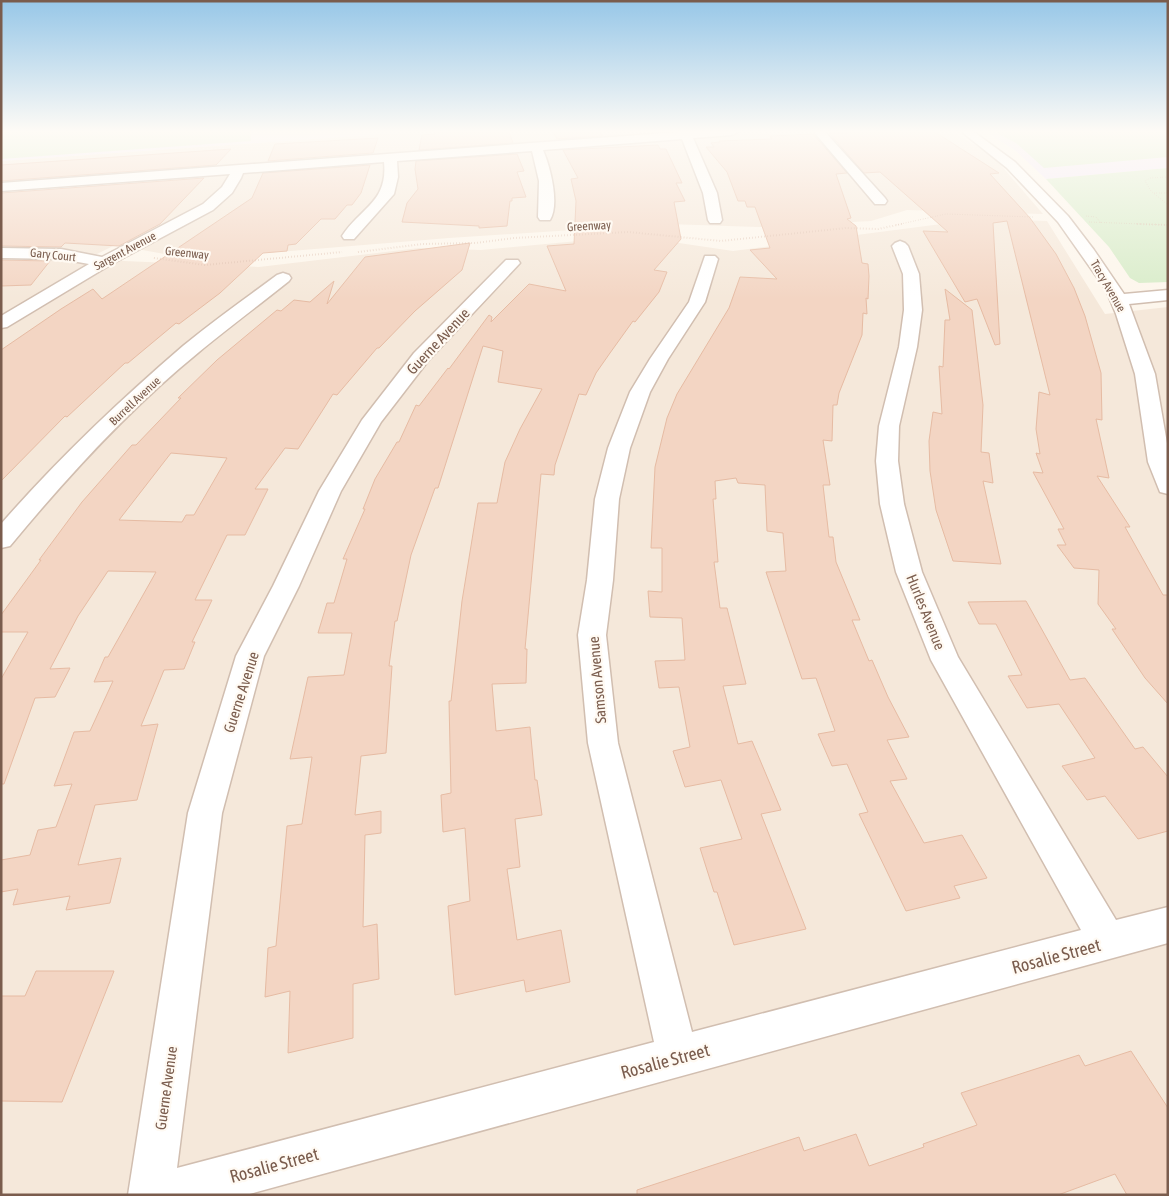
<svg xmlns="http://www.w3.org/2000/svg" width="1169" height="1196" viewBox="0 0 1169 1196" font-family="'Asap Condensed',sans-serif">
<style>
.residential{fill:#f5e8da}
.education{fill:#f3e8fa}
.green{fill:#d8ecc9}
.building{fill:#f3d5c3;stroke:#e6bba3;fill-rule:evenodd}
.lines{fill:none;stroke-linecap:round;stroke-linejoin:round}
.street-casing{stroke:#d1beb0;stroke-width:3}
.path-far1{stroke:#d9b8a5;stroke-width:1;stroke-dasharray:0.5 2;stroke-linecap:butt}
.path{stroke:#d9b8a5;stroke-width:2;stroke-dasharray:0.5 2.5;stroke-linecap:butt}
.street{fill:#fff;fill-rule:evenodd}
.labels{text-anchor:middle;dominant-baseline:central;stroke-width:4.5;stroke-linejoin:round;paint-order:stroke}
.far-street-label{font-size:12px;fill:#7a5c4d;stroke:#fffaf3}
.street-label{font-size:15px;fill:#7a5c4d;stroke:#fffaf3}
.near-street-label{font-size:18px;fill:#7a5c4d;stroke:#fffaf3}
</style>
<rect width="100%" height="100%" fill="#fdf6ec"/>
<!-- residential -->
<path class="residential" d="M412,132H953L992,155L1043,214L907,210L871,221L758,227L667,224L449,238L192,259L115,245L95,255L124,261L259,267L419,248L481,250L632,236L733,251L980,219L1047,221L1105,314L1168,307V1195H1V193L215,176L222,166L1,182V161Z"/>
<!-- education -->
<path class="education" d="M1,132H412L1,161Z
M986,132H1168V168L1046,179L1016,151Z"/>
<!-- green -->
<path class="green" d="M1,132H251V141L1,159Z
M995,132H1168V157L1044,168L1016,143Z
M1168,168V282L1139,283L1130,278L1109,247L1046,179Z"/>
<!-- building -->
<path class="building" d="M435,132H509L513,143L419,150L422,135L435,134Z
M553,132H599L603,136L557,139Z
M847,132H935L999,173L990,174L1030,218L1056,254L1074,288L1085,316L1101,373L1102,420L1096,419L1109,478L1097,476L1130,527H1125L1163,595H1168V704L1145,678L1112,629H1116L1098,604L1099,570L1074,568L1057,545H1066L1058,529H1064L1033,472L1043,473L1036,453L1040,454L1036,429L1039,392L1050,395L1007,221L993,223L1000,344L995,345L977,299L965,302L923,231L948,232L880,172L864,173L829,133H848Z
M813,134L847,173L836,174L851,218L847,219L856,226L862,263L868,264L869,276L868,299L866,298L867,314L863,313L862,335L839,393L837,405H833L832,441L823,440L830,485H823L829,537H833L836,562L860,620H852L869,661L872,660L888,697L909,737L887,740L907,779L890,781L924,843L962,835L987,878L954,886L960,898L906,911L859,814L868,812L847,764L832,766L818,734L835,731L816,678L802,679L766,572L786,571L783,533L767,531L765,485L738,483L736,478L715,481L716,499H713L718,562H714L720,608H727L746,684L723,686L738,744L752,741L781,810L761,814L806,929L734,945L717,892H714L700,848L742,839L721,780L685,787L673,751L690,747L679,687L659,688L655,661L685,660L682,618L650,617L648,591L662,592V548H651L655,467L667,418L677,394L729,308L740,277L777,279L750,250L770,248L755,207H747L745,201H738L727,172L706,147H714L711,143L720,142L719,141L772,139L770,136Z
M378,138L373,153L268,161L275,144Z
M658,145L660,149H666L682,183H676L685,201L674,202L681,239L654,270L667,272L659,292L635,322L633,321L610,353L596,373L586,395L579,394L555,465L554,475L541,474L525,649H527L526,683L492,684L496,731L530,727L535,780H537L542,815L515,819L520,867L507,869L517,940L561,930L570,982L526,992L524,980L455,995L448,906L470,901L465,828L443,832L441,795L451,793L449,701H451L462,601L478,503H497L505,462L520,429L542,389L498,382L503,351L483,346L438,488H435L411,555L397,621H395L389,666H392L386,753L361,756L355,815L381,811V833L365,835L363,927L377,924L379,979L353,984V1038L288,1053L290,991L265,997L268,948L276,946L287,826L302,824L312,757L290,759L308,677L344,675L352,633H318L327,603H334L347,559H343L365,509H363L375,479L397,442H399L416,405L419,406L448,368L449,369L489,315L492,317L491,322L529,284L566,291L547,246L574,244L576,201L571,179L578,178L563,150Z
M231,149L216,165L1,181V165Z
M517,154L524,171L517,172L526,197L512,198V201H510L507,226L479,228V226L402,222L407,203L418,189L415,169L416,161Z
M370,165L361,193L352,205H347L335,219H321L296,244L288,245L287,251L263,253L220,293L179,324L176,323L128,363H125L67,417L65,416L1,481V350L61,309L93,289L102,299L252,198L263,173Z
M204,178L160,224L119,246L65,243L61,247L1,246V193Z
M470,243L462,270L415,311L379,348H377L337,395L333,394L298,449L285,448L255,489H268L245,535H227L195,600H212L192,642H195L184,669L164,670L141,726L158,724L137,800L95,805L78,865L121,858L110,903L66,910L70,896L13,905L18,889L1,892V860L30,855L38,830L56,827L72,784L54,786L74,732L90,731L113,681L94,682L105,657H108L156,572L108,571L78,616L50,669L70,668L55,697L35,698L4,784H1V679L28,632H1V615L41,560H39L82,502L132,445H136L181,398H178L217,360L277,310L281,311L294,300L310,302L334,281L327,304L365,257ZM171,453L227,458L194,515H186L182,522L119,520Z
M1,260L50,261L31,285L1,286Z
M945,289L972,310L983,405L981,452L989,453L993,483L983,481L1001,564L953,561L936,510L930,471L929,441L933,412L942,414L939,366L943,367L945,320H950Z
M1026,601L1070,680L1085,678L1135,749L1143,747L1168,777V831L1138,839L1105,796L1087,800L1062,766L1095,758L1059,704L1027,708L1008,676L1022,675L996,624H979L968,602Z
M36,971H114L62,1102L1,1101V996H25Z
M1131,1051L1168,1108V1195H1127L1115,1174L1058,1195H637V1190L799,1137L804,1151L856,1134L869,1166L924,1147L923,1144L977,1125L961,1093L1079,1055L1085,1066Z"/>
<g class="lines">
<defs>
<path id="street" d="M679,132H738L732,135L693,138L717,193L722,220L720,223H710L708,220L703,193L682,139L543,150C550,166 560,204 550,220H540L538,217L539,181L532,151L397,161L398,177L394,194L354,239H344L342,236C361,207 388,202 384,162L243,173L241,178L232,193L213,210L110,265L7,327L1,328V316L89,264L61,259L1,258V248L61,249L102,257L203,204L222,187L230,174L1,191V183Z
M814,132H825L885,198L887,201L885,204H875Z
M962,132H974L1015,162L1068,216L1094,250L1124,294L1168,290V300L1129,304L1155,374L1168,449V494L1160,492L1148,462L1135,374L1116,314L1106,290L1058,222L1007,168Z
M900,241L905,243L908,246L919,274L922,310L917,347L899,426L898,461L904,504L922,572L958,657L1116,920L1168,907V943L246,1195H128L188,813L236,656L273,586L319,491L362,420L414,353L506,260H518L520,263L428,361L381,422L341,491L299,586L264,656L222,813L177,1168L654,1042L588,743L578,635L587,580L595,499L608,448L630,392L650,359L689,302L705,256H715L718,259L705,302L668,359L650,392L630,448L619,499L613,580L606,635L618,743L692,1032L1081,930L931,660L896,572L880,504L876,461L879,426L899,347L904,310L903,274L892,246L895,243Z
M283,273L289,275L291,278L289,281C259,305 228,328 199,352C129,409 67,477 10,546L1,548V524C57,460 119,401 183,346C213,321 246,298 277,275Z"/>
</defs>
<!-- street casing -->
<use href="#street" class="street-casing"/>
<!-- path-far1 -->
<path class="path-far1" d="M1168,177L1150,178L1145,181L1151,191L1168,205
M1154,193H1167
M1086,216L1096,217L1101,223
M1089,222L1168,225
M896,225L946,214L1033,217"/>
<!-- path -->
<path class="path" d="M1137,224L1168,225
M358,252L423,244L476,243L514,238L628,232L721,241L846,228L878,229L902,224
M154,258L205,265L342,252"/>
<!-- street -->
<use href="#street" class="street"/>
</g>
<!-- sky -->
<linearGradient id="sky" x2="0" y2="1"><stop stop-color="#97c7e8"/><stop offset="0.44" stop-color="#fefbf6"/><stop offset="1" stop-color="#fefbf6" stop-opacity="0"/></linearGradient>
<rect width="1169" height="299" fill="url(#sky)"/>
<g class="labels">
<!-- far-street labels -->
<g class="far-street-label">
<text transform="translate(589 226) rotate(-3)">Greenway</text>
<text transform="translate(125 251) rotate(-28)">Sargent Avenue</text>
<text transform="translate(187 253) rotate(6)">Greenway</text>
<text transform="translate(53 255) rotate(6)">Gary Court</text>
<text transform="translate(1108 286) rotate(60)">Tracy Avenue</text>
<text transform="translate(135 401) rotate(-43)">Burrell Avenue</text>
</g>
<!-- street labels -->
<g class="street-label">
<text transform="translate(438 341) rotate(-47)">Guerne Avenue</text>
<text transform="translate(926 612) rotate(68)">Hurles Avenue</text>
<text transform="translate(597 680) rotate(-95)">Samson Avenue</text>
<text transform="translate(241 692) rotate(-72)">Guerne Avenue</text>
<text transform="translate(166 1088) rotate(-82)">Guerne Avenue</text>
</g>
<!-- near-street labels -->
<g class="near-street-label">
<text transform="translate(1056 956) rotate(-15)">Rosalie Street</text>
<text transform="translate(665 1061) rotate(-15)">Rosalie Street</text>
<text transform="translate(274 1165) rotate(-15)">Rosalie Street</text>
</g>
</g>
<!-- border -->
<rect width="1169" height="1196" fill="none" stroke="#7a5c4d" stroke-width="5"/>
</svg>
